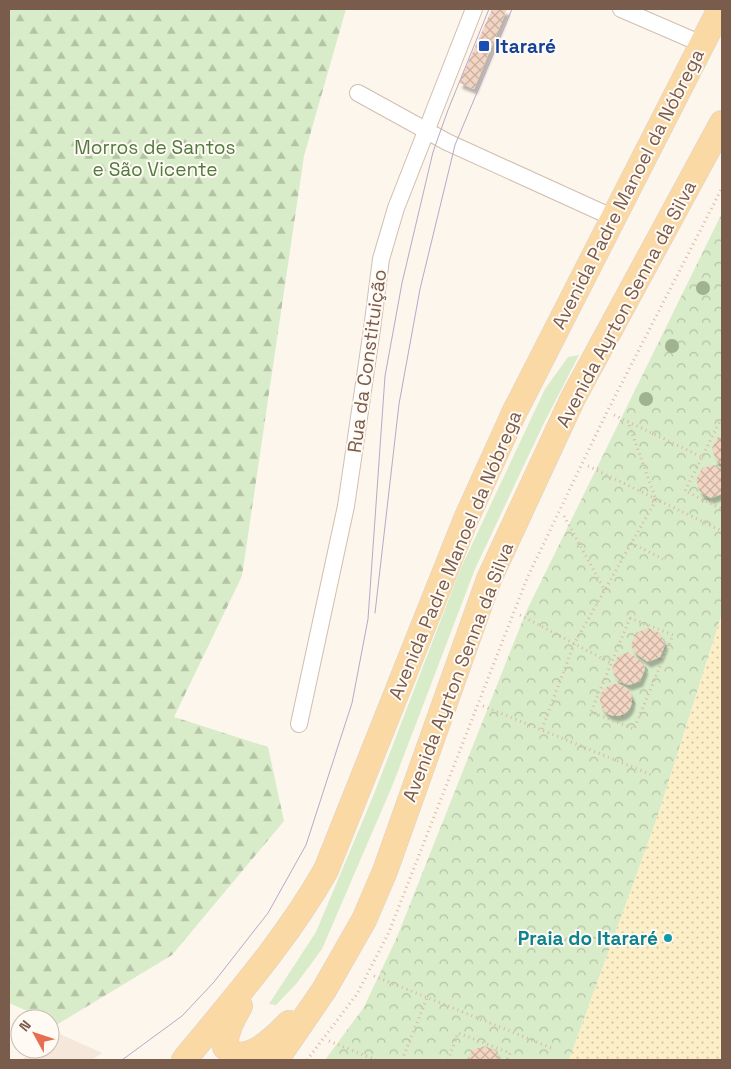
<svg xmlns="http://www.w3.org/2000/svg" width="731" height="1069" viewBox="0 0 731 1069" font-family="'Space Grotesk',sans-serif">
<style>
.residential{fill:#f5e8da}
.grass{fill:#d8ecc9}
.forest{fill:url(#forest-firs)}
.sand{fill:url(#sand-dots)}
.park{fill:url(#park-crowns)}
.building{fill:url(#building-cross-hatch);filter:url(#shadow)}
.lines{fill:none;stroke-linecap:round;stroke-linejoin:round}
.minor-casing{stroke:#d1beb0;stroke-width:18}
.primary-casing{stroke:#dad1cd;stroke-width:26}
.path{stroke:#d9b8a5;stroke-width:3;stroke-dasharray:1 4;stroke-linecap:butt}
.minor{stroke:#fff;stroke-width:16}
.primary{stroke:#fbd9a5;stroke-width:25}
.tram{stroke:#b9a8c9;stroke-width:1}
.tree{fill:#a0b28e}
.transit-dot{fill:#1a4fb4;stroke:#fffaf3;stroke-width:2}
.culture-dot{fill:#0f9aa8;stroke:#fffaf3;stroke-width:2}
.labels{text-anchor:middle;dominant-baseline:central;stroke-width:4;stroke-linejoin:round;paint-order:stroke}
.transit-label{font-size:19px;font-weight:bold;fill:#164399;stroke:#fffaf3;text-anchor:start}
.park-label{font-size:19px;fill:#537a41;stroke:#fffaf3}
.street-label{font-size:19px;fill:#7a5c4d;stroke:#fffaf3}
.culture-label{font-size:19px;font-weight:bold;fill:#0d838f;stroke:#fffaf3;text-anchor:end}
</style>
<defs>
<pattern id="forest-firs" width="22" height="20" patternUnits="userSpaceOnUse" patternTransform="scale(1.25)"><rect width="22" height="20" fill="#d8ecc9"/><path d="M5 1l3.5 6h-7zM16 11l3.5 6h-7z" fill="#b4c2a5"/></pattern>
<pattern id="sand-dots" width="8" height="8" patternUnits="userSpaceOnUse" patternTransform="scale(1.25)"><rect width="8" height="8" fill="#fcefc7"/><path d="M2 2h.1M6 6h.1" fill="none" stroke="#d1c5a4" stroke-width="1.8" stroke-linecap="round"/></pattern>
<pattern id="park-crowns" width="20" height="18" patternUnits="userSpaceOnUse" patternTransform="scale(1.25)"><rect width="20" height="18" fill="#d8ecc9"/><path d="M2 6a3 3 0 1 1 6 0M12 15a3 3 0 1 1 6 0" fill="none" stroke="#b4c2a5"/></pattern>
<pattern id="building-cross-hatch" width="8" height="8" patternUnits="userSpaceOnUse" patternTransform="scale(1.25)"><rect width="8" height="8" fill="#f3d5c3"/><path d="M0 0l8 8M0 8l8-8" fill="none" stroke="#cab0a1"/></pattern>
<filter id="shadow"><feDropShadow dx="3" dy="5.5" stdDeviation="1" flood-color="#0004"/></filter>
</defs>
<rect width="100%" height="100%" fill="#fdf6ec"/>
<!-- residential -->
<path class="residential" d="M60,1034L102,1053L92,1060H21L37,1049H50V1040Z"/>
<!-- grass -->
<path class="grass" d="M579,355L543,425L475,569L393,784L322,949L297,983L276,1005L269,1004L316,932L374,794L460,570L545,389L568,357Z"/>
<!-- forest -->
<path class="forest" d="M9,9H346L304,156L242,576L174,717L268,747L284,821L172,955L58,1024L50,1021V1019H46L9,1003Z"/>
<!-- sand -->
<path class="sand" d="M722,613V1060H569L658,815Z"/>
<!-- park -->
<path class="park" d="M722,213V613L658,815L569,1060H325L364,1007L397,937L526,612Z"/>
<!-- building -->
<path class="building" d="M492,9H507L474,89L459,83Z
M722,436V464L716,460L712,448L718,437Z
M714,465L722,469V494L711,498L700,492L696,480L702,468Z
M648,628L660,633L665,645L660,657L648,662L634,652L631,645L636,633Z
M628,652L643,662L645,669L640,681L629,685L617,681L612,669L617,657Z
M600 700a16 16 0 1 1 32 0a16 16 0 1 1-32 0Z
M485,1046L496,1051L499,1060H467L472,1050Z"/>
<g class="lines">
<defs>
<path id="minor" d="M621,9L702,44
M358,93L447,142L614,218
M299,724L346,506L372,329L381,259L396,208L474,9"/>
<path id="primary" d="M240,1006C232,1020 226,1031 225,1047C245,1069 274,1038 289,1023
M184,1060C234,999 287,939 326,870L466,519L514,413L720,9
M276,1060L324,990L364,920L385,871L489,579L573,398L722,123"/>
</defs>
<!-- minor casing -->
<use href="#minor" class="minor-casing"/>
<!-- primary casing -->
<use href="#primary" class="primary-casing"/>
<!-- path -->
<path class="path" d="M614,415L702,457
M722,419H721L685,491L722,509
M588,466L722,531
M564,516L604,589
M631,543L663,559
M520,615L611,663
M630,618L673,635L634,729L591,712Z
M483,706L652,775
M542,729L574,644L656,500L628,422
M374,976L554,1049
M329,1041L376,1060
M307,1060L357,994L389,932L528,576L606,414L722,188
M402,1060L427,998
M448,1060L458,1033L510,1053L507,1060"/>
<!-- minor -->
<use href="#minor" class="minor"/>
<!-- primary -->
<use href="#primary" class="primary"/>
<!-- tram -->
<path class="tram" d="M375,613L399,404L420,289L455,145L512,9
M122,1060L182,1016L214,982L268,913L306,845L352,703L368,619L385,376L402,283L433,152L448,110L489,9"/>
</g>
<!-- trees -->
<g class="tree">
<circle cx="703" cy="288" r="7"/>
<circle cx="672" cy="346" r="7"/>
<circle cx="646" cy="399" r="7"/>
</g>
<!-- markers -->
<rect class="transit-dot" x="478" y="40" width="12" height="12" rx="2.5"/>
<circle class="culture-dot" cx="668" cy="938" r="5"/>
<g class="labels">
<!-- transit labels -->
<g class="transit-label">
<text x="495" y="46">Itararé</text>
</g>
<!-- park labels -->
<g class="park-label">
<text x="155" y="147">Morros de Santos<tspan x="155" dy="22">e São Vicente</tspan></text>
</g>
<!-- street labels -->
<g class="street-label">
<text transform="translate(628 189) rotate(-63)">Avenida Padre Manoel da Nóbrega</text>
<text transform="translate(626 304) rotate(-62)">Avenida Ayrton Senna da Silva</text>
<text transform="translate(367 361) rotate(-82)">Rua da Constituição</text>
<text transform="translate(455 555) rotate(-67)">Avenida Padre Manoel da Nóbrega</text>
<text transform="translate(458 672) rotate(-69)">Avenida Ayrton Senna da Silva</text>
</g>
<!-- culture labels -->
<g class="culture-label">
<text x="658" y="938">Praia do Itararé</text>
</g>
</g>
<!-- border -->
<rect width="731" height="1069" fill="none" stroke="#7a5c4d" stroke-width="20"/>
<!-- north arrow -->
<g transform="translate(35 1034) rotate(310)"><circle r="24" fill="#fffaf3" stroke="#cabbb1"/>
<path d="M0-4L9 19L0 12L-9 19Z" fill="#e76f51"/>
<text y="-8" font-size="14" font-weight="bold" text-anchor="middle" fill="#7a5c4d">N</text>
</g>
</svg>
